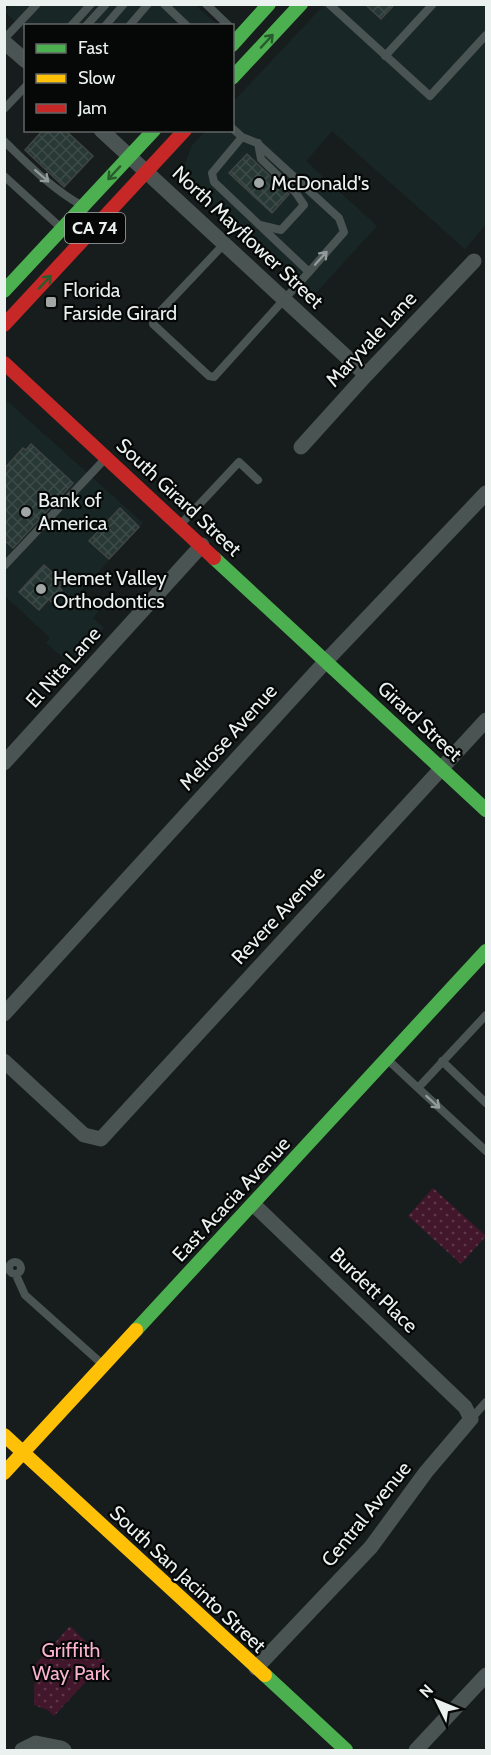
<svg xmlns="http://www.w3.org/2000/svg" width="491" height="1755" viewBox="0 0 491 1755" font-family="Cabin,sans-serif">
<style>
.built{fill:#182725}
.park{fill:url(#park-dots)}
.building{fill:url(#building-cross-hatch);stroke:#404544;stroke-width:1.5}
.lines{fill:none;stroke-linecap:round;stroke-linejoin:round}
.lane{stroke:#4a5452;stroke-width:8}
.street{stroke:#4a5452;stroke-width:15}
.fast{stroke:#4caf50;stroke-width:14}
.slow{stroke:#ffc107;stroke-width:14}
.jam{stroke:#c62828;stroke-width:14}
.oneway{stroke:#285c2c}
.oneway2{stroke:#929b99}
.poi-dot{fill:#a0a7a5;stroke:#050807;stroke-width:2}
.labels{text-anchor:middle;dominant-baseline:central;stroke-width:4.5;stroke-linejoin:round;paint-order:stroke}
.shield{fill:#050807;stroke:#a5aba9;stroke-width:1.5}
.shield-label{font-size:18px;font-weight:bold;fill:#eaf1ef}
.poi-label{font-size:20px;fill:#eaf1ef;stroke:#050807;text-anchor:start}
.street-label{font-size:20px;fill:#eaf1ef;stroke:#050807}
.park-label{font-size:20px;fill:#fbb3cf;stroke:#050807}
</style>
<defs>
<pattern id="park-dots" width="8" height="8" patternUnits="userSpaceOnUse" patternTransform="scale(1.5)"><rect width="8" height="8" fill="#42172c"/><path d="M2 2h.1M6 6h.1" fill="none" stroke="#5d394b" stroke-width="1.8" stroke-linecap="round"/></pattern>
<pattern id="building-cross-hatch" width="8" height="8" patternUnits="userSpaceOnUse" patternTransform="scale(1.5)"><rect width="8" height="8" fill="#283835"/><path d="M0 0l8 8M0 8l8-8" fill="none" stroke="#3d4c49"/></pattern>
</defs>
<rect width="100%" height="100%" fill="#171d1c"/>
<!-- built -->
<path class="built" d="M10,4L195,5L218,25L26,26L25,31L5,12Z
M324,5H486V224L465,249L332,131L306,161L377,226L313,296L180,176L192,145L206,131L232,130L233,102Z
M5,399L143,523L80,592L99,611L93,618L104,628L70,664L46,643L50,638L5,596Z"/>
<!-- park -->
<path class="park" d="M433,1188L486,1236L461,1264L408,1216Z
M70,1626L105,1661L54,1716L48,1710L34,1705L35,1665Z"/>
<!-- building -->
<path class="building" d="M365,4H395L381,19Z
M43,130H65L93,156L64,187L25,150Z
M247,154L289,194L272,213L229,173Z
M31,444L73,483L13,548L4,540V469L23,448L26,450Z
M120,508L139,527L109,559L89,541Z
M44,565L63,582L59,587L62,590L51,602L49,599L39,610L19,592Z"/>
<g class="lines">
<!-- lane -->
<path class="lane" d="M164,4L187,26
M206,4L229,26
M329,4L430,96L486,35
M71,26L91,4
M86,26L106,4
M105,26L124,4
M131,26L130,25L148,4
M4,39L37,4
M385,56L433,4
M4,109L26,86
M232,128L242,137L257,143L339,218L344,232L309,272L214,182L212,173L242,137
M4,141C28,164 52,189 81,205
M258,143L261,159L296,193L304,205L281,230L260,225
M4,176L59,226
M224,244L154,318L153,324L209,376L214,377L309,272
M181,524L239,462L258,480
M4,566L104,460
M486,1015L418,1088L486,1151
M388,1060L418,1088
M442,1061L486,1103
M9 1268a6 6 0 1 1 12 0a6 6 0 1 1-12 0Z
M16,1275L25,1295L101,1363
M471,1419L486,1402"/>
<!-- street -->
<path class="street" d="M4,42L26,61
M101,130L366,375
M301,447L366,375L474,261
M4,763L202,545
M4,1014L326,661L486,493
M4,1061L84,1135L101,1139L486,720
M253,1204L465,1407L471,1419L426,1472L371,1547L256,1668
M22,1750L36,1743L61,1748L64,1750
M416,1750L486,1675"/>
<!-- fast -->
<path class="fast" d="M232,45L269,4
M232,78L301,4
M4,291L154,130
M214,558L486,810
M136,1330L486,951
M265,1675L346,1750"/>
<!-- slow -->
<path class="slow" d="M4,1435L265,1675
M4,1473L136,1330"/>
<!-- jam -->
<path class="jam" d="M4,325L185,130
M4,363L214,558"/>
</g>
<!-- one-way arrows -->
<defs><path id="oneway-shaft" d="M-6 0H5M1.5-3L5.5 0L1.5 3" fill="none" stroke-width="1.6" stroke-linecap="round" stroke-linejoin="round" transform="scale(1.5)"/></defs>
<g class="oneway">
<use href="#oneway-shaft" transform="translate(267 41) rotate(-47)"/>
<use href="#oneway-shaft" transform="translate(114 173) rotate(133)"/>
<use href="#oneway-shaft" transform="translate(45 282) rotate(-47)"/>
</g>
<g class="oneway2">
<use href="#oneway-shaft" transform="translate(42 176) rotate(41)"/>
<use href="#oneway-shaft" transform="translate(321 258) rotate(-48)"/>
<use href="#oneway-shaft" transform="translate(433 1102) rotate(42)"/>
</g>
<!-- markers -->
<g class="poi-dot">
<circle cx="259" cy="183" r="6"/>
<rect x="45" y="296" width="12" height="12" rx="3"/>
<circle cx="26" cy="512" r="6"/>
<circle cx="41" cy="589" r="6"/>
</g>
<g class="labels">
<!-- shield labels -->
<rect class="shield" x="65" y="213" width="60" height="30" rx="4.5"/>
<g class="shield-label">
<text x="95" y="228">CA 74</text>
</g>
<!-- poi labels -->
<g class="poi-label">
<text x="271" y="183">McDonald's</text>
<text x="63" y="290">Florida<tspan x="63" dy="23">Farside Girard</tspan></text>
<text x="38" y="500">Bank of<tspan x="38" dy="23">America</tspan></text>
<text x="53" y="578">Hemet Valley<tspan x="53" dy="23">Orthodontics</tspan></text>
</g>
<!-- street labels -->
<g class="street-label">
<text transform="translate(248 237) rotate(43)">North Mayflower Street</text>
<text transform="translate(371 339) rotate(-47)">Maryvale Lane</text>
<text transform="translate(179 497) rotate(43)">South Girard Street</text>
<text transform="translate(63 667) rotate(-48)">El Nita Lane</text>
<text transform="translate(420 721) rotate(43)">Girard Street</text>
<text transform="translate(228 737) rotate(-48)">Melrose Avenue</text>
<text transform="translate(278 915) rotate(-47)">Revere Avenue</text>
<text transform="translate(231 1199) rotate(-47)">East Acacia Avenue</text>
<text transform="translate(374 1290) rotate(44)">Burdett Place</text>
<text transform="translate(366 1514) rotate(-51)">Central Avenue</text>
<text transform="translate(188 1579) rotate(43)">South San Jacinto Street</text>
</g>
<!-- park labels -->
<g class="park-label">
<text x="71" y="1650">Griffith<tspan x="71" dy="23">Way Park</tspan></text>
</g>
</g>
<!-- border -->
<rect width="491" height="1755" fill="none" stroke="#eaf1ef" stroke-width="12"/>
<!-- legend -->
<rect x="24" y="24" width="210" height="108" fill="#050807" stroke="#616564" stroke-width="1.5"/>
<rect x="36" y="44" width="30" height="9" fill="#4caf50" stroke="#616564" stroke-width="1.5"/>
<text x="78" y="54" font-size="18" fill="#eaf1ef">Fast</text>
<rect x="36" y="74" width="30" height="9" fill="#ffc107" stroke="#616564" stroke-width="1.5"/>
<text x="78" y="84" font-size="18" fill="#eaf1ef">Slow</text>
<rect x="36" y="104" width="30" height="9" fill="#c62828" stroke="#616564" stroke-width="1.5"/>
<text x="78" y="114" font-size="18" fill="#eaf1ef">Jam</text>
<!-- north arrow -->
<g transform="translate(437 1701) rotate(313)" stroke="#050807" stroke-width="4.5" paint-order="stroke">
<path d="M0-4.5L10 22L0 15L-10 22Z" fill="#eaf1ef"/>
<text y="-9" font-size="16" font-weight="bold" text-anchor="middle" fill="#eaf1ef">N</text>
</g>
</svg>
